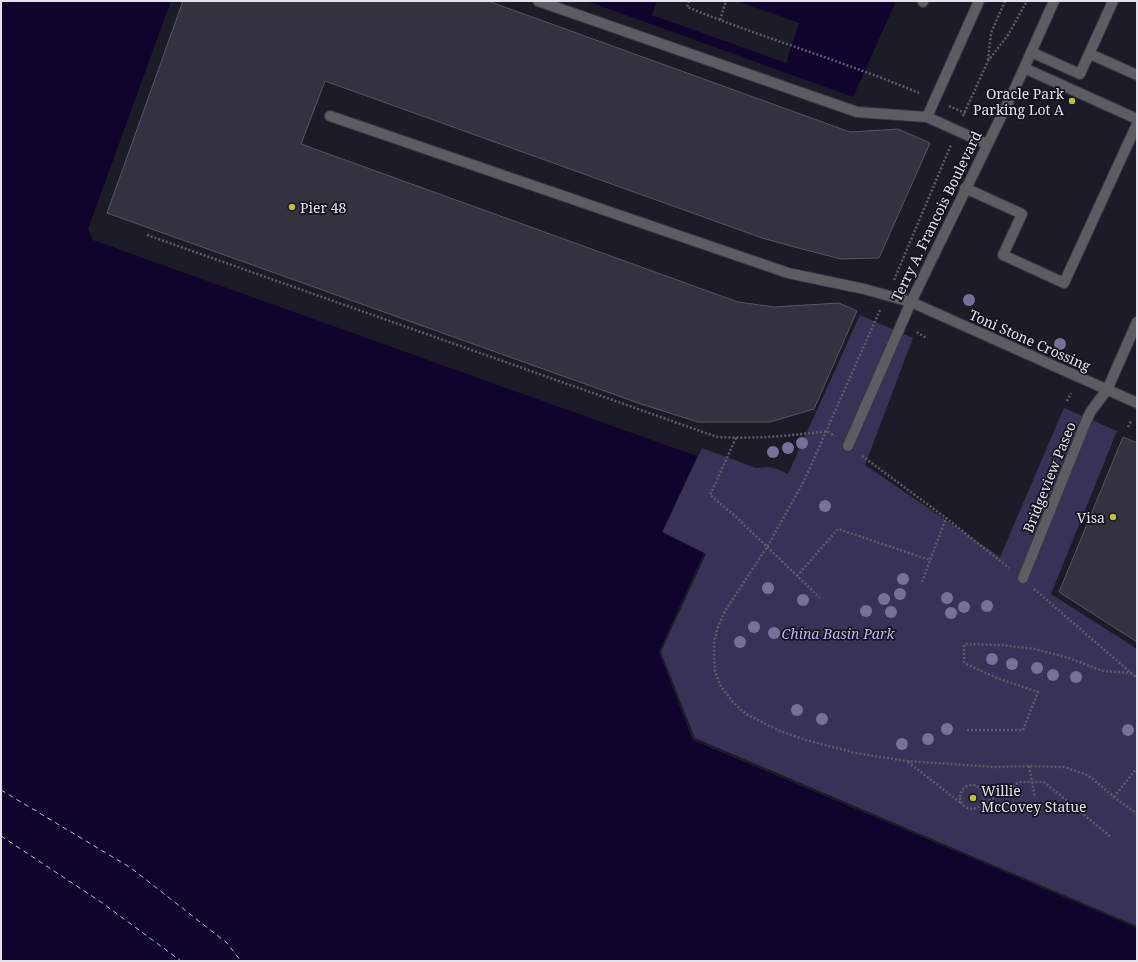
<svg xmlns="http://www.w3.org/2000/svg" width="1138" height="962" viewBox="0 0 1138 962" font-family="'Noto Serif',serif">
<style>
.green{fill:#383356}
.water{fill:#0f042b}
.pier{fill:#1c1b28}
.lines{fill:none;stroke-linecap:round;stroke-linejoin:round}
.ferry{stroke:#bcb3fe;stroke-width:1;stroke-dasharray:5 4;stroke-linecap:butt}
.building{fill:#333240;stroke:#565564}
.minor-casing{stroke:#383743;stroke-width:12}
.path{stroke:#5d5c68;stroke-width:2.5;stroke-dasharray:2 2;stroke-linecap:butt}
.minor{stroke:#5c5c63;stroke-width:10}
.tree{fill:#757198}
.poi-dot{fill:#bfbe41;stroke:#13121e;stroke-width:1.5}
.labels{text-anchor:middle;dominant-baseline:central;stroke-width:3.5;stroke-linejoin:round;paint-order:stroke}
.poi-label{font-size:14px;fill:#e3e2eb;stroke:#13121e;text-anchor:end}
.street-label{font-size:14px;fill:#e3e2eb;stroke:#13121e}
.park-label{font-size:14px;font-style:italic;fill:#beb8f4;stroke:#13121e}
</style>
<rect width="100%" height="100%" fill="#1c1b28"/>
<!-- green -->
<path class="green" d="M860,315L913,338L865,465L1000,557L1064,408L1117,431L1051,594L1137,649V928L693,740L659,652L704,553L662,533L702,448L756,468L769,467L777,469L788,474Z"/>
<!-- water -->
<path class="water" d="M1,1H171L88,229L93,240L697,456L662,532L704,553L659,652L693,740L1137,928V961H1Z
M587,1H896L853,97Z"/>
<!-- pier -->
<path class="pier" d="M585,1L853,97V99L586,3Z
M657,1H737L799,23L786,63L652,15Z
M119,247L693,452L698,454L697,456L118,249Z
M704,553L706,554L661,652L695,738L1137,926V928L693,740L659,652Z"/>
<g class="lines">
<!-- ferry -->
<path class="ferry" d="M1,790L131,868L227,943L241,961
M1,836L101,902L181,961"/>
</g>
<!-- building -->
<path class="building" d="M183,1H488L850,132L898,129L930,143L879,258L841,259L802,249L762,238L325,81L301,144L738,302L774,307L839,303L857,311L814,409L770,422H698L641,404L107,213Z
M1123,437L1137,443V642L1059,592Z"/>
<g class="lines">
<defs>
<path id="minor" d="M538,1L857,112L927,117L987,144
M923,2V1
M1031,52L1080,74L1113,1
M1090,54L1137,75
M1024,68L1137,119
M330,116L788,273L864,289L911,302L1137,403
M927,117L979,1
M965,188L1022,214L1003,255L1064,283L1137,124
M848,446L911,302L1016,86L1054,1
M1023,578L1087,419L1091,411L1107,390L1137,322"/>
</defs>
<!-- minor casing -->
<use href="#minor" class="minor-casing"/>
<!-- path -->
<path class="path" d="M689,1L687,7C763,38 843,61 919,93
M720,20L726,1
M988,60L991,33L1005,1
M949,106L965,113
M963,116L988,61L1008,35L1027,1
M147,235L717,437C754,439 790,436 827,431L835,436
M894,280L951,145
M880,310L804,481L767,547L725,611L718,627L714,641V658L715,671L720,685L733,702L746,714L780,731L806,740L855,753L907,761L994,767L1029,766L1064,767L1085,774L1093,779L1114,797L1137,814
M917,332L926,338
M1067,401L1071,393
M1128,427L1131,421
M736,438L710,495L734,515L820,598
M862,456L946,518L1009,568
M797,576L838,529L930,560
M922,582L946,518
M1034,589L1137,678
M967,730H1023L1038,692L997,678L966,664L964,662V645L966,644L1002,645L1035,649L1069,658L1103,671L1131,673
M908,762L962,804
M1029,766L1035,798
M960 797a12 12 0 1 1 24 0a12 12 0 1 1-24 0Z
M1114,797L1137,768
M982,805L1019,782H1044L1111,837"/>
<!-- minor -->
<use href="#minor" class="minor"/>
</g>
<!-- trees -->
<g class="tree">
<circle cx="969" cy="300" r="6"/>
<circle cx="1060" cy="344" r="6"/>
<circle cx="802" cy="443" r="6"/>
<circle cx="788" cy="448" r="6"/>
<circle cx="773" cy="452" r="6"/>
<circle cx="825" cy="506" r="6"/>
<circle cx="903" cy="579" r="6"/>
<circle cx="768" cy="588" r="6"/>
<circle cx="900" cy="594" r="6"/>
<circle cx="947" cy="598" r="6"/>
<circle cx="884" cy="599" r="6"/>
<circle cx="803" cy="600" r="6"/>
<circle cx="987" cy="606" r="6"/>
<circle cx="964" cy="607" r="6"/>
<circle cx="866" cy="611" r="6"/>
<circle cx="891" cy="612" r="6"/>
<circle cx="951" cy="613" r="6"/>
<circle cx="754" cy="627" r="6"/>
<circle cx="774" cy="633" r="6"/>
<circle cx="740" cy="642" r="6"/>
<circle cx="992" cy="659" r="6"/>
<circle cx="1012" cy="664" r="6"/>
<circle cx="1037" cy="668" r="6"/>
<circle cx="1053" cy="675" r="6"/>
<circle cx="1076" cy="677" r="6"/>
<circle cx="797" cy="710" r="6"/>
<circle cx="822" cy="719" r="6"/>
<circle cx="947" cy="729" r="6"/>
<circle cx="1128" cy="730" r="6"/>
<circle cx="928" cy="739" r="6"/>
<circle cx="902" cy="744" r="6"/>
</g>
<!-- markers -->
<g class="poi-dot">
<circle cx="1072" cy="101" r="4"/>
<circle cx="292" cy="207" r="4"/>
<circle cx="1113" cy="517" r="4"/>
<circle cx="973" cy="798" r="4"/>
</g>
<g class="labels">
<!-- poi labels -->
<g class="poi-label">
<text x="1064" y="93">Oracle Park<tspan x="1064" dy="16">Parking Lot A</tspan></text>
<text x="300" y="207" text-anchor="start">Pier 48</text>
<text x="1105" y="517">Visa</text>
<text x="981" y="790" text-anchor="start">Willie<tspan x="981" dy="16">McCovey Statue</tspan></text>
</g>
<!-- street labels -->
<g class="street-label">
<text transform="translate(936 216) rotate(-64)">Terry A. Francois Boulevard</text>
<text transform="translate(1030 340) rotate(24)">Toni Stone Crossing</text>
<text transform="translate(1049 477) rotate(-68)">Bridgeview Paseo</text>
</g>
<!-- park labels -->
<g class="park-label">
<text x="838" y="633">China Basin Park</text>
</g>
</g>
<!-- border -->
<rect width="1138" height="962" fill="none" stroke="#e3e2eb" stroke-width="4"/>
</svg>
